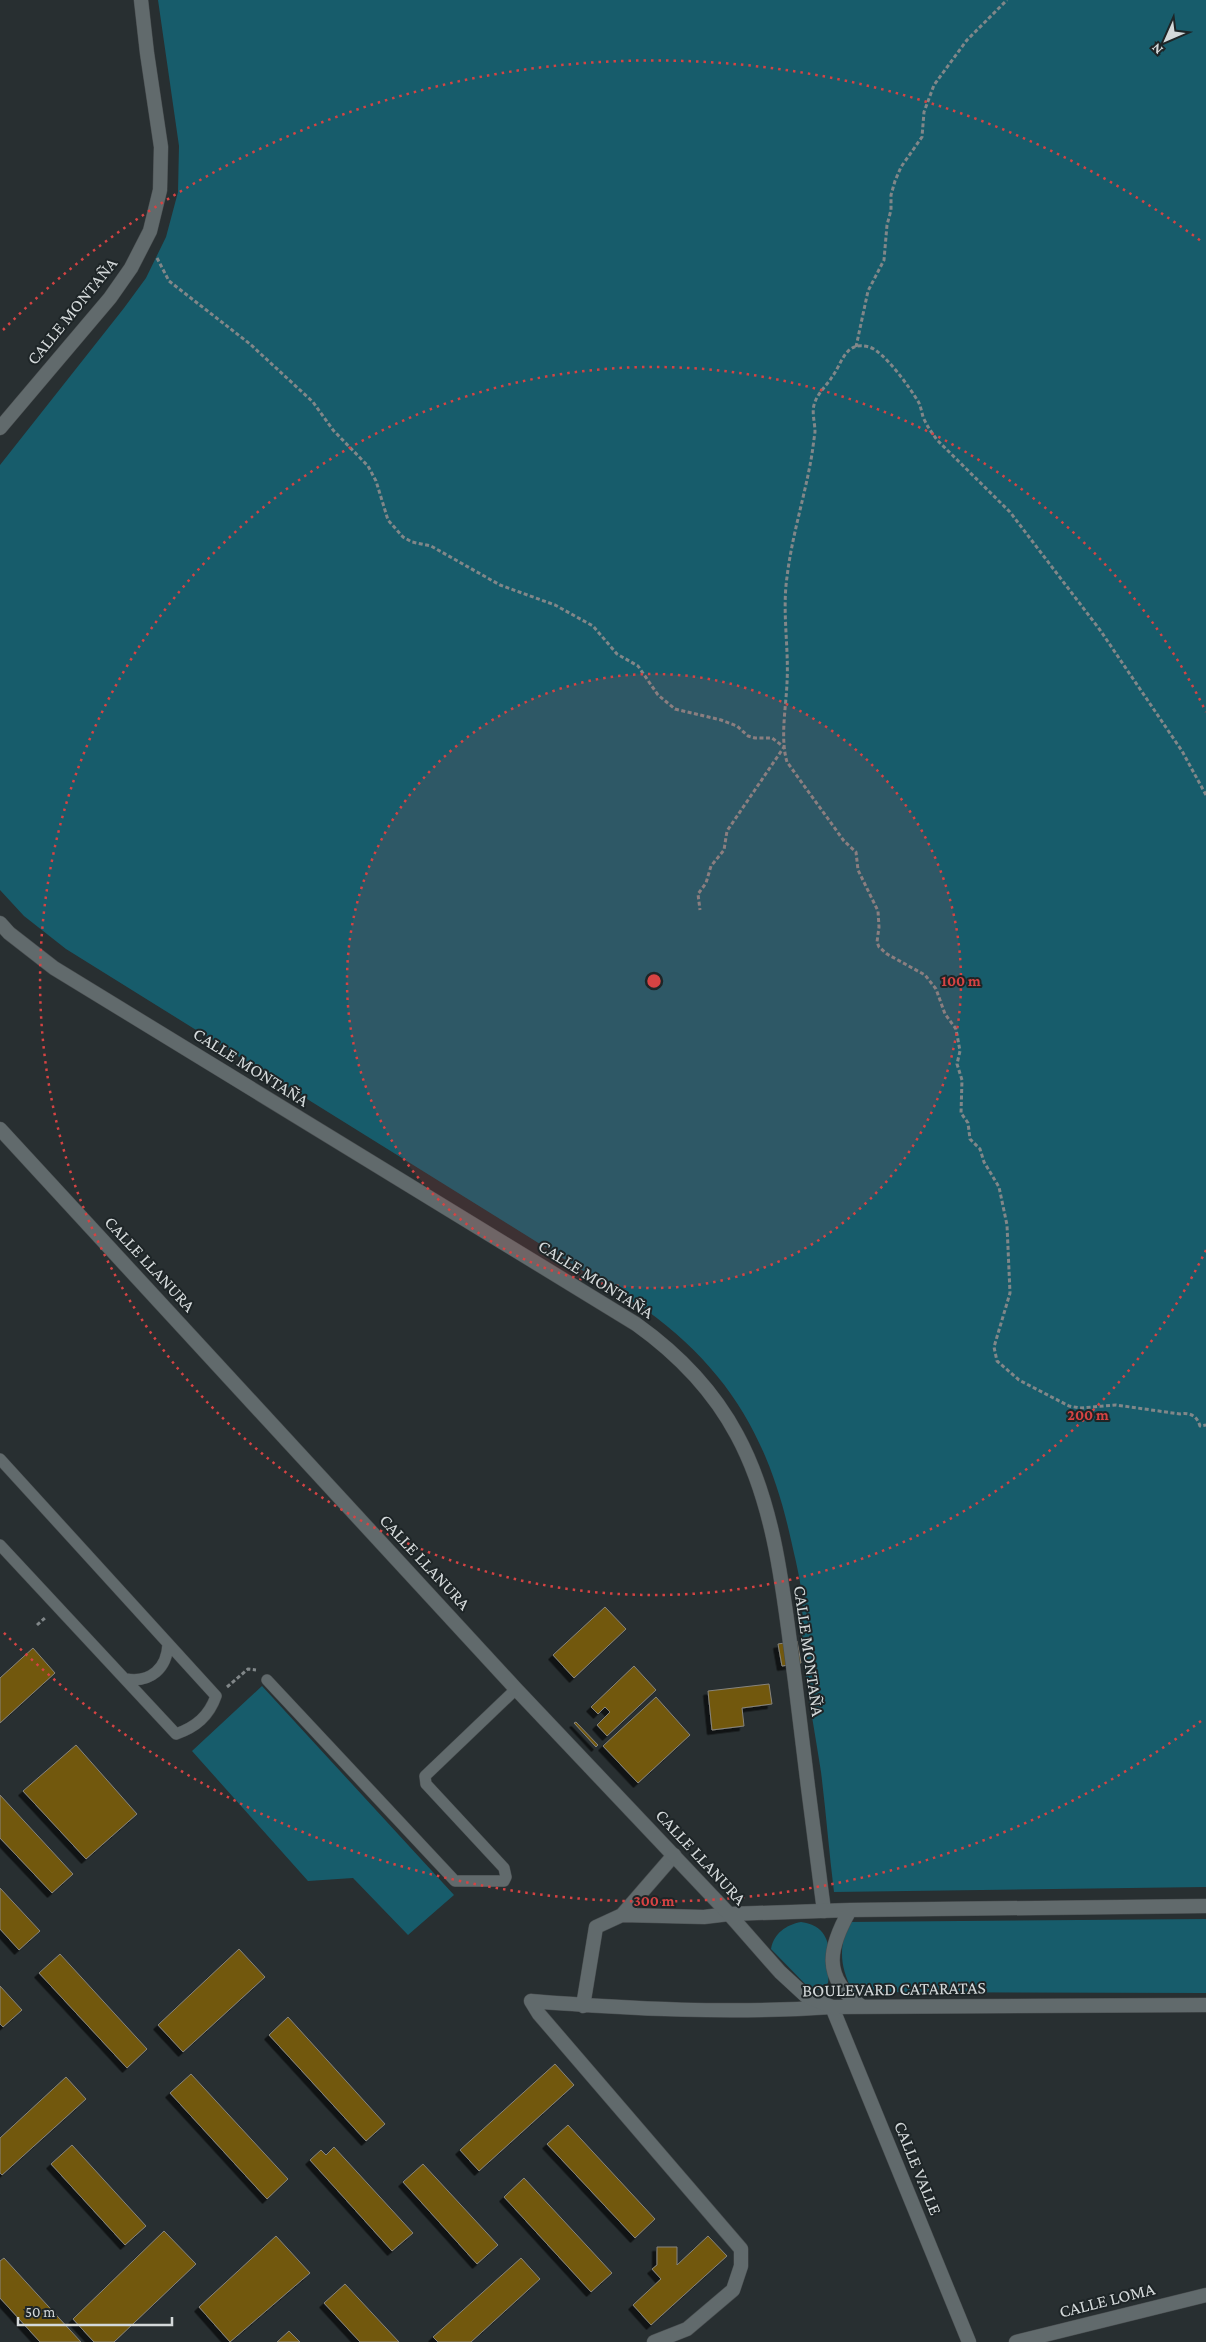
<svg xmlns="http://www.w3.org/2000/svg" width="1206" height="2342" viewBox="0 0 1206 2342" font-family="'Crimson Pro',serif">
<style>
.green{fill:#175c6b}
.building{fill:#72590c;stroke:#87847d;filter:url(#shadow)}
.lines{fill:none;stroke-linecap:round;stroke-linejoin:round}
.service-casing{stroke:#484d4f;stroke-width:12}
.minor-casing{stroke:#484d4f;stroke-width:15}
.tertiary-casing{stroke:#484d4f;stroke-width:15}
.path{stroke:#818789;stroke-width:3;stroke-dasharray:4 2.5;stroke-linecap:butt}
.service{stroke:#616a6c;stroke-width:11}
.minor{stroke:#616a6c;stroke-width:14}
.tertiary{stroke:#616a6c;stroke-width:14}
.ring{fill:none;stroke:#d64343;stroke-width:2.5;stroke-dasharray:2.5 5}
.labels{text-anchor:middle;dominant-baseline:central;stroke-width:4;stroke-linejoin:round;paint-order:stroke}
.street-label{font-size:18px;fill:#d4d9da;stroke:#1e2527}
.centre{fill:#d64343;stroke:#1e2527;stroke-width:2.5}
.ring-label{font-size:15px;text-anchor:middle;font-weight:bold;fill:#d64343;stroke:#1e2527;stroke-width:4;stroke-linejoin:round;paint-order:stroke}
</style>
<defs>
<filter id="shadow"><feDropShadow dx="-4.5" dy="4.5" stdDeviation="0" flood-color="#0009"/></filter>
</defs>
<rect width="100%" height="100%" fill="#282f31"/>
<!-- green -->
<path class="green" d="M158,0H1206V1887L834,1892C829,1852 826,1812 821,1772C815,1732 807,1692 803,1652C801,1634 803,1615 802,1596C800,1577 795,1558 791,1540C769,1440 730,1371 646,1310L66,949L24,916L0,890V465L124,308L146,278L166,237L178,192L179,146Z
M262,1686L454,1895L408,1935L353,1878L308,1881L192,1751Z
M1206,1919V1993L853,1992C839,1965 840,1950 847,1922Z
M801,1922C834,1926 831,1957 828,1983L821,1990L810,1989L771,1949C774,1933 786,1925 801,1922Z"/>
<!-- building -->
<path class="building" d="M605,1607L626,1629L574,1678L553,1655Z
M797,1641L801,1663L782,1666L778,1644Z
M33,1648L55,1673L0,1723V1678Z
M634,1666L656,1690L607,1736L597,1725L610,1712L605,1707L598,1714L591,1707Z
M769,1684L772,1704L742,1708L744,1726L712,1730L708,1691Z
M656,1697L690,1735L638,1783L603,1746Z
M576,1722L598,1745L596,1747L574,1723Z
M76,1745L137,1814L86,1859L23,1791Z
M0,1795L73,1874L52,1893L0,1838Z
M0,1888L40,1931L19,1950L0,1929Z
M239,1949L265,1977L183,2052L158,2025Z
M60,1954L147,2049L127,2068L39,1973Z
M0,1986L22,2010L3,2027L0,2024Z
M288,2017L385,2124L366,2141L269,2035Z
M555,2064L574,2085L479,2171L460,2150Z
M191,2074L288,2179L267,2199L170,2093Z
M66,2077L86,2099L2,2175L0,2173V2138Z
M568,2125L655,2219L635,2238L547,2144Z
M72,2145L146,2226L125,2245L51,2164Z
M334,2147L413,2233L392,2251L310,2160L321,2150L326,2155Z
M423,2164L498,2245L477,2264L403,2182Z
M524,2178L612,2273L591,2292L504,2197Z
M164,2231L196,2264L114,2342H94L73,2319Z
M276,2236L310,2273L230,2342L199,2307Z
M708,2236L727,2256L651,2325L633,2305L661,2279L652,2269L657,2265V2247H677V2265Z
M4,2258L81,2342H40L0,2298V2261Z
M521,2258L540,2279L471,2342H438L433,2337Z
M345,2284L399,2342H360L324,2303Z
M289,2331L300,2342H277Z"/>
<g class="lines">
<defs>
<path id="service" d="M0,1459L216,1696C209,1716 196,1727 176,1734L0,1545
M126,1679C151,1683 167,1668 168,1644
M267,1680L455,1881H504L506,1877L504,1868L426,1784L425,1776L516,1689"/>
<path id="minor" d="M0,428L110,298L131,268L150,231L160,190L161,147L147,53L141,0
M0,923L9,933L54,968L636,1324C678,1354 713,1390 737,1435C777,1509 784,1600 795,1681C804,1758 814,1834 824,1911
M622,1915L704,1917L729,1914
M531,2001L539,2014L741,2249V2266L733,2290L687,2329L654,2342
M531,2001C631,2009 732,2014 832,2007
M583,2006L596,1927L622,1915L674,1855
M1016,2342L1206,2295"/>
<path id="tertiary" d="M0,1129L516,1689L729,1914L780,1972L806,1996L832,2007L1206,2005
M850,1910C829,1947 821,1977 861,2006
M729,1914L850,1910L1206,1906
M832,2007L969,2342"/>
</defs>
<!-- service casing -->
<use href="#service" class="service-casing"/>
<!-- minor casing -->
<use href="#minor" class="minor-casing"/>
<!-- tertiary casing -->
<use href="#tertiary" class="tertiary-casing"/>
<!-- path -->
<path class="path" d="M157,258L169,281L250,344L313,402L333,430L368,466L376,481L388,520L403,537L412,542L431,546L500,585L555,605L593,626L617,654L638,666L658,695L675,709L721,720L737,726L748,736L755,738H772L784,747L727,831L724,850L711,866L706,883L698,894L700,910
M856,347L868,291L884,260L887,225L891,210V195L895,181L901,167L922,137L924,112L934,85L967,40L1007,0
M1206,795L1182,751L1100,630L1010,512L937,440C932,433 927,426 923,417C922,413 921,408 919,403C911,389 884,351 869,347C845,340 842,364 832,377C827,385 818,393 815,402C811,411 815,422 815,432C814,439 813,447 812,454C805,496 792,535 787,577C782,612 789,648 787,683C786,708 780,738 787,762L844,841L856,852L858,870L878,911L879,927L877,942L879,947L887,954L925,975L936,989L945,1014L956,1029L960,1051L957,1064L962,1080L961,1113L968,1123L970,1139L980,1149L984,1162L999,1187L1007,1225L1010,1293L994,1347L997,1361L1019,1380L1069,1406L1080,1408L1116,1405L1180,1414C1190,1412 1197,1416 1200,1426L1206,1425
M37,1625L46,1617
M227,1687L248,1669L256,1670"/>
<!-- service -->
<use href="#service" class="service"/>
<!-- minor -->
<use href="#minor" class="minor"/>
<!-- tertiary -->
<use href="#tertiary" class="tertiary"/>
</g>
<!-- distance rings -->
<circle cx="654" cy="981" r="307" fill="#d64343" fill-opacity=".12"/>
<g class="ring">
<circle cx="654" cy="981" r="307"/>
<path d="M1206 1250A614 614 0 1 1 1206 712"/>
<path d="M1201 1721A920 920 0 0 1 3 1632M3 330A920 920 0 0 1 1201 241"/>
</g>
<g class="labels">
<!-- street labels -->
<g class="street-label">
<text transform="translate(72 311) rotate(-51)">CALLE MONTAÑA</text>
<text transform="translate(251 1067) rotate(32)">CALLE MONTAÑA</text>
<text transform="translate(150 1264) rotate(47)">CALLE LLANURA</text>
<text transform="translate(596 1279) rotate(32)">CALLE MONTAÑA</text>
<text transform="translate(425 1562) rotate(47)">CALLE LLANURA</text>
<text transform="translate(809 1651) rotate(82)">CALLE MONTAÑA</text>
<text transform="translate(701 1857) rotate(47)">CALLE LLANURA</text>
<text transform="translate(894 1989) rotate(-1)">BOULEVARD CATARATAS</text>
<text transform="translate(918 2168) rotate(68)">CALLE VALLE</text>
<text transform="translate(1107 2300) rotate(-14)">CALLE LOMA</text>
</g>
</g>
<circle cx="654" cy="981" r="8" class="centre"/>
<g class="ring-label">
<text x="961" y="986">100 m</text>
<text x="1088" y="1420">200 m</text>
<text x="654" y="1906">300 m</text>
</g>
<!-- north arrow -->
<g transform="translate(1166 40) rotate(225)" stroke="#1e2527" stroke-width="4" paint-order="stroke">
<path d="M0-4L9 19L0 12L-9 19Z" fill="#d4d9da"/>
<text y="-8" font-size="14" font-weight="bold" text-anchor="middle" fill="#d4d9da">N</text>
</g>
<!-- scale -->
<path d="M18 2317v8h154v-8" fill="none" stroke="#d4d9da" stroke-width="2.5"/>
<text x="25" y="2317" font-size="15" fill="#d4d9da" stroke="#1e2527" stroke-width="4" paint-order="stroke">50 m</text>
</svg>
